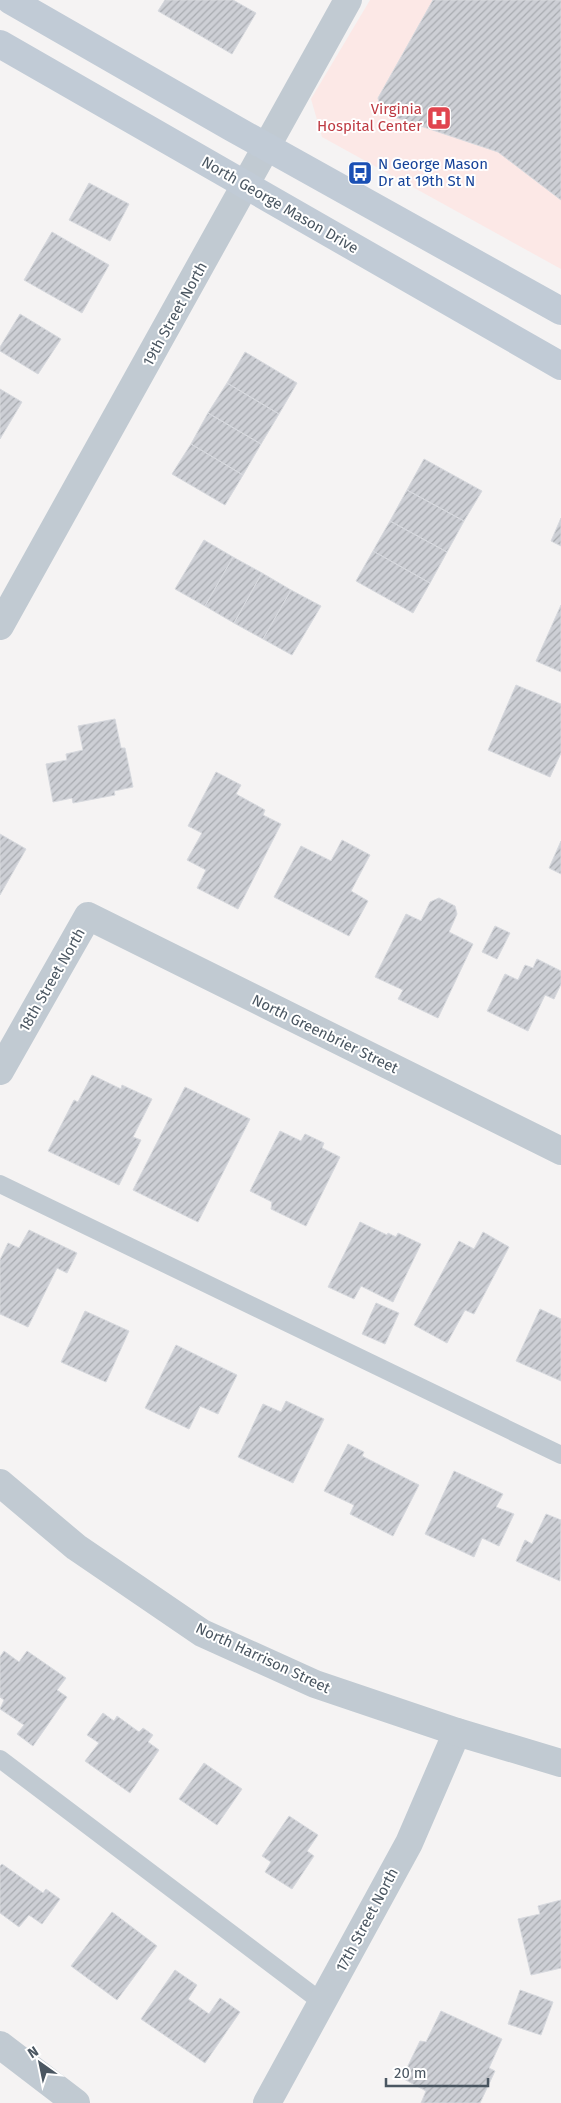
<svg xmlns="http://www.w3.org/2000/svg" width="561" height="2103" viewBox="0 0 561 2103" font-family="'Fira Sans',sans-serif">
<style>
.medical{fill:#fce8e6}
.building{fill:url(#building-hatch);stroke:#d7d9de}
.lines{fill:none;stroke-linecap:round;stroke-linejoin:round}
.service{stroke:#c1cad2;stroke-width:18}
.minor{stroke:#c1cad2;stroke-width:28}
.tertiary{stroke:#c1cad2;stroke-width:28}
.secondary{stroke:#c1cbd6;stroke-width:28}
.labels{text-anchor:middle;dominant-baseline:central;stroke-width:4;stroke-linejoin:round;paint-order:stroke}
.health-label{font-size:15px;fill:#be3a42;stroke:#fff;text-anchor:end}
.transit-label{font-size:15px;fill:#164399;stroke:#fff;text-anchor:start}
.street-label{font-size:15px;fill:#4a5661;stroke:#fff}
</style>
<defs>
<pattern id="building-hatch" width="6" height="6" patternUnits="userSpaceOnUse" patternTransform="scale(1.25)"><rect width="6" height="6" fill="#cdcfd5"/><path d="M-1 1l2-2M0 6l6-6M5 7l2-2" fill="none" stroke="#a8abb0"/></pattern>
</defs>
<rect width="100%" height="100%" fill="#f5f3f3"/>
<!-- medical -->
<path class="medical" d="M370,0H561V269L322,137L311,99Z"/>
<!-- building -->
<path class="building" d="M165,0H233L256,13L232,54L158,11Z
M433,0H561V200L498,152L382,113L378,98Z
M89,183L129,204L110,241L69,220Z
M52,232L109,265L82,313L24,280Z
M20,314L61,339L38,374L0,351V347Z
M245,352L297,383L279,414L227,383Z
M227,383L279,414L261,444L208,413Z
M0,389L22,402L0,439Z
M208,413L261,444L243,475L191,444Z
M191,444L243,475L225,505L172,474Z
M424,459L482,491L464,521L407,490Z
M407,490L464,521L447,552L390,521Z
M561,518V546L551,541Z
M390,521L447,552L430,583L373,551Z
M204,540L233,557L205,606L175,589Z
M373,551L430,583L413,613L356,581Z
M233,557L262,573L234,623L205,606Z
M262,573L291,590L263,639L234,623Z
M291,590L321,606L292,655L263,639Z
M561,605V672L536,661Z
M516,685L561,704V753L550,777L488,750Z
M115,719L121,748H125L133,787L114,791L115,795L73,803L72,798L53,802L46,764L67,760L66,754L83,750L78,726Z
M216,772L241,785L236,794L265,810L263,815L281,824L238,909L197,888L206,870L187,860L202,833L188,826Z
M0,834L26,849L0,895Z
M342,840L370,855L351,891L368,901L349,936L274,897L301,846L331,861Z
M561,841V874L549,868Z
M439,898L455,906L457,914L449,932L473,944L438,1018L398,999L403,990L375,977L406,914L421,921L430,902Z
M495,926L510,933L497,959L482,952Z
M537,959L561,971V984L554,999L545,995L528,1031L487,1011L505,974L518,980L525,965L533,968Z
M92,1075L121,1089L122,1085L152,1099L133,1137L141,1140L119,1185L48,1151L74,1100L78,1102Z
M185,1087L250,1119L198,1222L133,1190Z
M280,1131L301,1141L305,1134L324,1143L322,1148L340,1157L306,1226L271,1209L272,1202L250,1191Z
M360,1222L387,1235L388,1233L396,1237L398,1233L421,1244L393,1302L361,1286L354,1299L328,1287Z
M29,1230L77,1253L67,1273L57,1268L28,1327L0,1314V1260L8,1243L19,1248Z
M483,1232L509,1247L474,1314L465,1310L447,1343L414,1325L459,1241L474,1249Z
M376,1303L399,1313L385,1344L362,1334Z
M540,1309L561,1319V1381L516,1361Z
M85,1311L129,1331L106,1382L61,1362Z
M176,1345L237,1375L218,1414L200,1406L189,1429L145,1408Z
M286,1401L324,1419L293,1483L238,1457L263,1404L281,1412Z
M348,1444L364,1452L362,1456L419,1485L393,1536L350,1514L354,1505L324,1491Z
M454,1471L503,1494L496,1507L514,1514L499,1546L482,1538L474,1557L425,1534Z
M546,1514L561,1520L560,1581L516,1561L525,1540L532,1544Z
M4,1651L19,1662L27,1651L66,1678L57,1690L67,1697L33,1746L17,1734L24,1725L0,1709L4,1700L0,1697V1657Z
M103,1713L114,1721L117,1716L139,1732L143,1728L153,1735L148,1742L159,1750L130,1793L85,1761L99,1743L87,1735Z
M204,1763L242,1789L217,1825L179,1799Z
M289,1816L318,1835L307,1851L314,1856L292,1889L265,1872L271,1862L262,1856Z
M2,1864L43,1893L46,1889L60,1899L42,1924L29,1915L19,1927L0,1913V1866Z
M561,1900V1968L531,1975L518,1919L540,1914L538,1906Z
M112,1912L157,1946L117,2000L71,1966Z
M175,1970L197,1985L188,1999L209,2014L220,1998L240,2012L205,2063L141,2019Z
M520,1990L553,2002L541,2035L508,2024Z
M441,2011L502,2039L489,2068L495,2071L480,2103H421L426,2091L402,2078L420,2041L426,2042Z"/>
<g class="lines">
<!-- service -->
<path class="service" d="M0,1184L561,1455
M0,1759L323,2003"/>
<!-- minor -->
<path class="minor" d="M0,626L348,0
M0,1071L88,916L561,1151
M0,2045L76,2103
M267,2103L409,1843L457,1732"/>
<!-- tertiary -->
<path class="tertiary" d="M0,1483L76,1547L202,1633L315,1684L457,1732L561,1763"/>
<!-- secondary -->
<path class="secondary" d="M10,0L231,127L561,311
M0,44L561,366"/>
</g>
<!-- icons -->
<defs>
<symbol id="hospital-square" viewBox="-11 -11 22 22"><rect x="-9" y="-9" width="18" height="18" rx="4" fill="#e0444e" stroke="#fff"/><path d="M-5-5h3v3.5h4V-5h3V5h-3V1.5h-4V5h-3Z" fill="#fff"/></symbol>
<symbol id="bus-square" viewBox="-11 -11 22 22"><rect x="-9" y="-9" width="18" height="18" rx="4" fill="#1a4fb4" stroke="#fff"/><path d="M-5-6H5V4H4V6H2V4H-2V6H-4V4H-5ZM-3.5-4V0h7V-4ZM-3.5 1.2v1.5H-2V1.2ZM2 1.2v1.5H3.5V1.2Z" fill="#fff"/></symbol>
</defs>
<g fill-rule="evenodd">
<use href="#hospital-square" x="425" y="104" width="28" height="28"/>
<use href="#bus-square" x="346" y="159" width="28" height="28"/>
</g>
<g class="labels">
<!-- health labels -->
<g class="health-label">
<text x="422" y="109">Virginia<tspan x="422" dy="17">Hospital Center</tspan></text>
</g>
<!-- transit labels -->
<g class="transit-label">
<text x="378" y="164">N George Mason<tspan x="378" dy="17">Dr at 19th St N</tspan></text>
</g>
<!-- street labels -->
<g class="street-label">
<text transform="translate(280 205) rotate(30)">North George Mason Drive</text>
<text transform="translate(175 314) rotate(-61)">19th Street North</text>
<text transform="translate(52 980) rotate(-60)">18th Street North</text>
<text transform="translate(325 1034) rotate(26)">North Greenbrier Street</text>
<text transform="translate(263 1658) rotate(25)">North Harrison Street</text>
<text transform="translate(367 1920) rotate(-62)">17th Street North</text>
</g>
</g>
<!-- north arrow -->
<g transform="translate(40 2063) rotate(327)" stroke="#ffffff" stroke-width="4" paint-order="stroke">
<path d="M0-4L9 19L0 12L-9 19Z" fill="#4a5661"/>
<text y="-8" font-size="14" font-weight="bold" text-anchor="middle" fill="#4a5661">N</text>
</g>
<!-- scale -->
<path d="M386 2078v8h102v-8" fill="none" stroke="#4a5661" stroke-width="2.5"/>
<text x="394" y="2078" font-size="15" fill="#4a5661" stroke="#ffffff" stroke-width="4" paint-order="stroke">20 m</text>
</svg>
